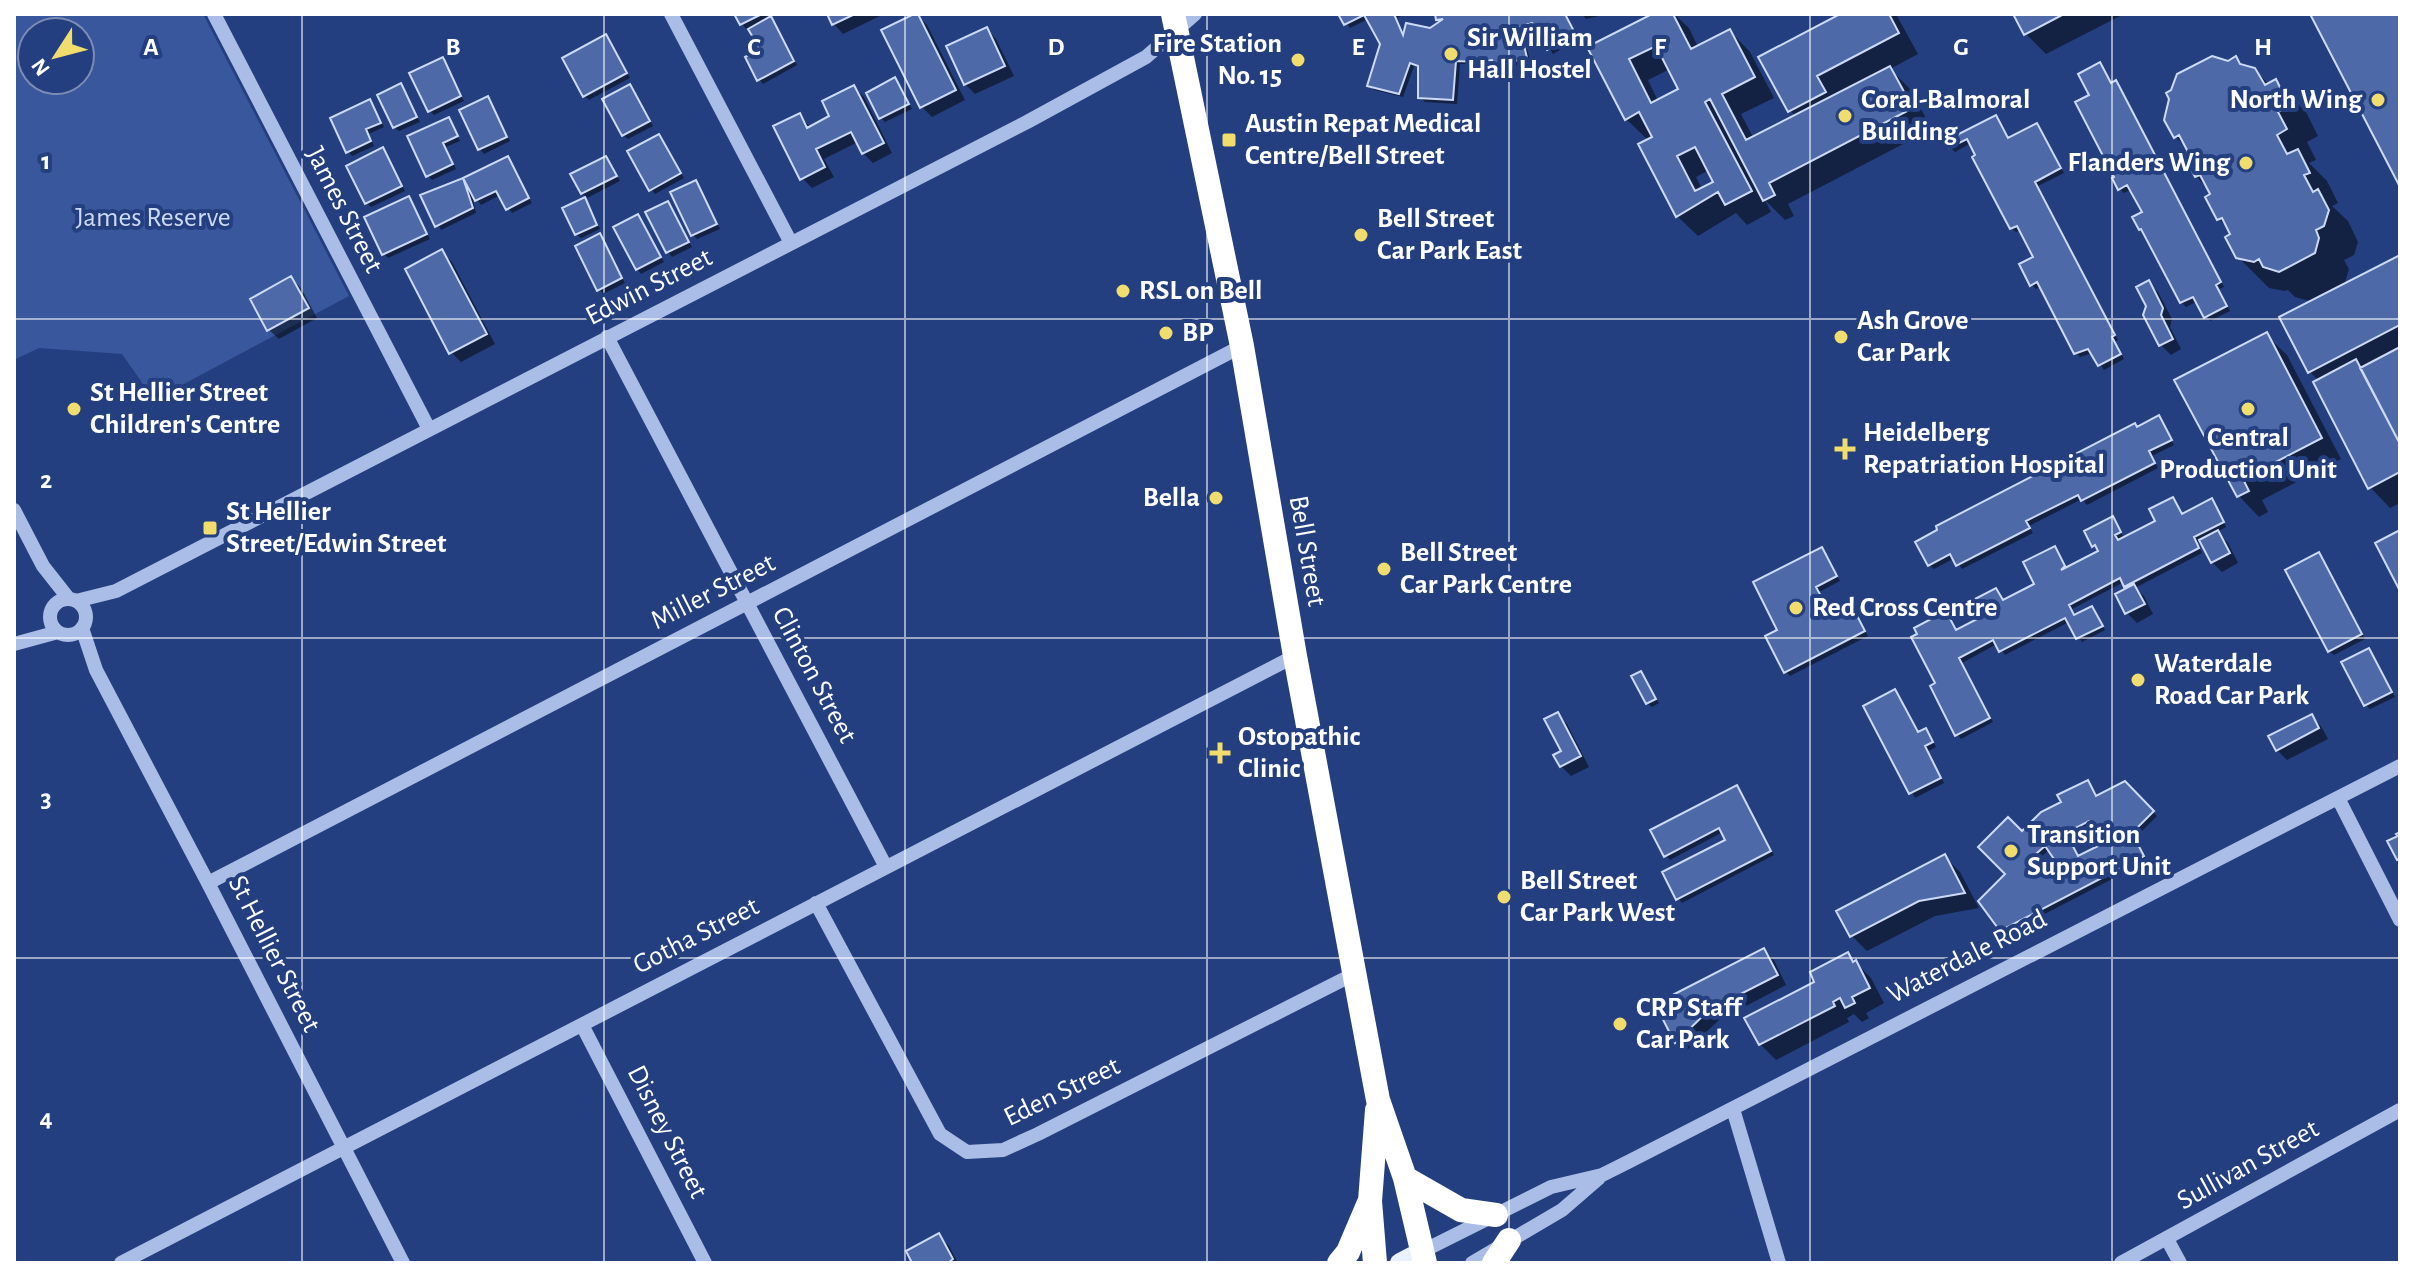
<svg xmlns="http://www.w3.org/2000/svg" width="2414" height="1277" viewBox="0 0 2414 1277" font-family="'Alegreya Sans',sans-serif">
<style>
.green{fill:#38579c;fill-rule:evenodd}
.shadow{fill:#0007;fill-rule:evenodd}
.building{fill:#4d69a7;stroke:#cddaf5;stroke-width:2;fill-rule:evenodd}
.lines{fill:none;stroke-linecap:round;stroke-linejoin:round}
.minor{stroke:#aabde6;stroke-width:14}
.major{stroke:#ebf0fd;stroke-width:20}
.highway{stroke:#fff;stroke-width:24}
.grid{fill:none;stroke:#fff;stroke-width:2;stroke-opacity:0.55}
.poi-dot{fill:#f0dd6e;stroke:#243f7f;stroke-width:3}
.labels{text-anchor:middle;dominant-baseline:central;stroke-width:8;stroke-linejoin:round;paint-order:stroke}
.poi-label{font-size:28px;font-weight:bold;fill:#fff;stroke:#243f7f;text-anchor:start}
.street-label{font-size:28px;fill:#fff;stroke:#243f7f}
.park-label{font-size:28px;fill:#cddaf5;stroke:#243f7f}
.grid-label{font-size:26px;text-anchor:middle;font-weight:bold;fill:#fff;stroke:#243f7f;stroke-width:8;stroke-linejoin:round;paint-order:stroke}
</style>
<rect width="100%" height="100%" fill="#243f7f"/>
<!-- green -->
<path class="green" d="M14,14H203L349,296L150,402L141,381L122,354L39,348L14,360ZM32,32H80V80H32Z"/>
<!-- shadow -->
<path class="shadow" d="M736,14H774L769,17L775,23L797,65L763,84L759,79L762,50L750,27L746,29Z
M829,14H884L843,34L834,24Z
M1341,14H1405L1397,18L1405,37L1430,30L1441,22L1437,14H1566L1579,39L1553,54L1536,27L1524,32L1530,62L1500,69L1495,64H1460L1457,104L1425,102L1420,97V68L1414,66L1403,97L1374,90L1370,85L1382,44L1368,19L1350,28Z
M1582,14H1608L1586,19Z
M1656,14H1674L1689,28L1698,47L1730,31L1750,52L1774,98L1741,114L1754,139L1796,117L1790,110L1845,14H1896L1918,54L1890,69L1910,89L1932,129L1788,204L1794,216L1785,220L1765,200L1771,212L1747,225L1736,213L1698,236L1677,216L1649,141L1626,119L1590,48ZM1670,69L1681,90L1658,101L1648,80ZM1709,170L1715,182L1702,189L1696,177Z
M2016,14H2121L2122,15L2046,54L2026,34Z
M917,15L927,25L965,100L932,117L922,107Z
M987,29L996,39L1014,76L975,94L965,84Z
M606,36L630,78L589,100L584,96Z
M2236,59L2244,67L2254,70L2270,85L2275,82L2306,112L2318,136L2307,142L2316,160L2309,163L2327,181L2338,203L2332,206L2348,221L2358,242L2354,255L2344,260L2349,269L2344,286L2400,257V503L2390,508L2370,487L2319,381L2310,372L2313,302L2295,297L2288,290L2285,291L2269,288L2238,257L2234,234L2219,219L2213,195L2196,176L2191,152L2176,137L2228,63Z
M442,60L464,101L434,115L429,110Z
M2100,64L2113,84L2116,83L2120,87L2224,287L2219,289L2230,311L2210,321L2198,301L2186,307L2181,302L2141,229L2144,213L2132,189L2124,193L2119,188L2091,95Z
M895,80L912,109L885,122L881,118Z
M400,86L420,122L399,131L394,127Z
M630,87L653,126L628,139L623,135Z
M854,87L864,97L892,153L873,163L863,153L858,142L824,159L834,177L812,188L802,178L799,115L811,128L832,117Z
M488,99L510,141L484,154L480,149Z
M369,102L384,127L369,134L374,146L352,156L348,151Z
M1996,117L2010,139L2037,125L2064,173L2038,186L2118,340L2115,342L2124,359L2104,370L2093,353L2080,357L2076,353L2041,286L2036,289L2031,284L2036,258L2021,230L2016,232L2011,228L1971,143L1955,152L1950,147Z
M448,119L460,141L446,147L456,169L432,180L428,176Z
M659,136L684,178L655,194L651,189Z
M383,150L405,191L371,207L367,203Z
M508,158L532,203L512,213L500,195L481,205L471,191L476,213L441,230L423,196Z
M606,158L620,181L587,198L582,193Z
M696,183L720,229L697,239L693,235Z
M409,198L430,239L388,258L384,254Z
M585,200L600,229L581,238L576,234Z
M668,203L692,247L672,257L668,252Z
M638,217L664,262L641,274L637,269Z
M599,236L625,283L603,294L599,289Z
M442,252L452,262L495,344L461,362L451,352Z
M291,278L301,288L317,318L279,339L269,330Z
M2148,282L2158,292L2172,319L2170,327L2181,349L2171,355L2161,345Z
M2266,335L2287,355L2341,459L2262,500L2268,512L2259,517L2239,496Z
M2158,418L2174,445L2152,456L2158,468L2087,505L2082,499L2029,526L2033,533L1962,569L1955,558L1934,569L1929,565L2138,428Z
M2172,499L2183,515L2215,505L2226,527L2217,532L2228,543L2238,563L2222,572L2212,562L2201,540L2197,542L2202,553L2135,588L2144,596L2153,614L2137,623L2127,613L2129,589L2124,582L2072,609L2076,617L2092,608L2105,630L2082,642L2069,622L2005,655L1997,644L1962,663L1993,722L1961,739L1957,734L1937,684L1946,614L1957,631L1984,618L1996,590L2004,602L2037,585L2055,548L2067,569L2100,552L2094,546L2112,519L2125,539L2158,522Z
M1821,549L1840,581L1819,592L1831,615L1850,605L1868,636L1790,676L1786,672L1780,630Z
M2319,554L2365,639L2334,655L2329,651Z
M2368,650L2395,697L2370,709L2366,705Z
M1641,673L1659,703L1652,707L1647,703Z
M1895,691L1919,734L1926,730L1930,735L1936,747L1928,751L1944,783L1915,798L1866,706Z
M1557,714L1567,724L1589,767L1571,776L1561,766L1564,751Z
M2311,716L2321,726L2328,739L2287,760L2277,750Z
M2087,782L2098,798L2125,784L2157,816L2135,838L2147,861L2006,934L2001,930L2008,874L2022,834ZM2094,825L2104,845L2080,858L2069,838ZM2050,849L2061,865L2042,877L2031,866Z
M1736,787L1774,855L1682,903L1678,898L1728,840L1723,832L1670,860L1666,855Z
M1945,857L1960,872L1979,908L1935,916L1867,951L1852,936Z
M1764,950L1774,960L1786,985L1719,1020L1686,1051L1677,1042L1658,1005Z
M1848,955L1871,978L1884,1003L1866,1013L1869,1018L1862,1022L1854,1014L1847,1018L1849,1022L1776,1060L1760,1044Z
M939,1236L949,1246L958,1263H915Z"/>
<!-- building -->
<path class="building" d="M734,14H762L740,25Z
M827,14H855L832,25Z
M914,14H918L956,90L920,108L881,30Z
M1338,14H1394L1403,35L1406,23L1430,28L1443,19L1436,20L1435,14H1565L1576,35L1547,50L1532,23L1520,27L1527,58L1494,66L1492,60L1477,62L1456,61L1453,100L1418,98V66L1410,63L1399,94L1367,86L1380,44L1364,15L1344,25Z
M1652,14H1673L1691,49L1730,29L1755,77L1722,94L1746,140L1890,66L1913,108L1769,183L1775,195L1763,201L1710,99L1705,102L1752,191L1725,205L1718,192L1676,217L1638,144L1652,137L1639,112L1625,120L1587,47ZM1656,46L1678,89L1651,103L1629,59ZM1695,147L1713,182L1695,191L1677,156Z
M1840,14H1889L1899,33L1817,76L1826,92L1788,112L1758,57Z
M2013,14H2064L2024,35Z
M2310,14H2400V187Z
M771,16L794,61L757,81L745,57L760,49L748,29Z
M987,27L1005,66L964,85L946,46Z
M606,34L627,73L583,97L562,58Z
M2212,56L2228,61L2236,56L2240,64L2255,68L2265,85L2276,79L2289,106L2278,112L2287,129L2277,135L2287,154L2298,149L2310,173L2304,175L2313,192L2318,189L2329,210L2324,226L2316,230L2319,238L2315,253L2279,272L2263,267L2259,259L2254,262L2236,258L2225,237L2230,234L2222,218L2217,220L2205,197L2210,194L2200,175L2195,177L2183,154L2188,152L2179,135L2174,138L2164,120L2169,99L2166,93L2171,90L2177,74Z
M443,57L461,96L428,112L409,73Z
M2100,62L2111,83L2116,80L2221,282L2216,285L2227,306L2204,318L2193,297L2180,303L2141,229L2139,230L2132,217L2142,212L2127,185L2118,190L2112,178L2114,177L2075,102L2089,95L2078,74Z
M895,77L909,104L879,119L866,93Z
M401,83L417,117L393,128L377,95Z
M630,84L650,121L622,136L602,99Z
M854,85L884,143L862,154L851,132L816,149L825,167L800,180L773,126L800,113L807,128L829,116L822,101Z
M488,96L507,137L478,150L459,110Z
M370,99L381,123L366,129L371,141L346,153L330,118Z
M1996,115L2008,138L2037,123L2061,168L2035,182L2115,335L2112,337L2121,354L2098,366L2088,349L2074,354L2037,282L2030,286L2019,264L2033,257L2017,226L2010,229L1972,157L1975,155L1967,139L1949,148L1945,141Z
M449,117L458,136L443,143L453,164L426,177L407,136Z
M659,134L681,173L649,191L627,151Z
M383,147L402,186L365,204L346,166Z
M508,156L529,198L506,210L496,191L475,201L463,178Z
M606,156L617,176L581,194L570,174Z
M463,178L473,208L435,227L420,195Z
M696,180L717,224L691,236L670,192Z
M409,196L427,234L382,255L364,217Z
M585,197L597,225L575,235L562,208Z
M668,201L689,242L666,253L645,212Z
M638,214L661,257L636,270L613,227Z
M600,233L622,278L597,291L575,246Z
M442,249L487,334L449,354L405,269Z
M2400,255V325L2308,373L2279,317Z
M291,276L309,308L267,331L250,299Z
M2149,280L2163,308L2161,315L2173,339L2159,346L2143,315L2146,306L2136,287Z
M2267,332L2322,438L2243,479L2249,491L2237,497L2174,380Z
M2400,347V444L2360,368Z
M2356,359L2400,444V472L2368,489L2313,382Z
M2159,415L2172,440L2149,451L2155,463L2081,501L2078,495L2026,521L2030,528L1956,566L1950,554L1928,566L1915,542L1937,530L1936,526L2135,423L2137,427Z
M2173,497L2182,514L2212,498L2224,522L2194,537L2199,548L2124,587L2120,578L2069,605L2074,615L2092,606L2103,626L2076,639L2065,618L1999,652L1993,640L1959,658L1990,718L1955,736L1930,686L1935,683L1911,637L1917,634L1914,628L1946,611L1956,630L1981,617L1973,600L1996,588L2003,600L2034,584L2023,562L2055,546L2065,566L2061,570L2098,551L2095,545L2092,547L2084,531L2113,516L2121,532L2115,535L2118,540L2155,521L2149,509Z
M2218,530L2230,553L2211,563L2199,540Z
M2400,530V591L2375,543Z
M1822,547L1837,576L1816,587L1830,613L1850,602L1865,631L1784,673L1765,636L1777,630L1753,582Z
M2319,552L2362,634L2328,652L2285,570Z
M2134,584L2145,604L2125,614L2115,594Z
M2369,648L2392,692L2364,706L2341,662Z
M1641,671L1656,699L1646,704L1631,676Z
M1895,689L1918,732L1926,728L1933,742L1925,746L1941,778L1909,794L1863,706Z
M1558,712L1581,756L1560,767L1553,755L1561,751L1544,719Z
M2312,714L2319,728L2276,751L2268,736Z
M2088,780L2096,796L2125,781L2154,811L2132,833L2144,856L2000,931L1978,901L2005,874L1978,847L2008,817L2022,831L2041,812L2061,802L2057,795ZM2089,821L2102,844L2078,856L2066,833ZM2045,846L2058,865L2042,875L2029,860Z
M1737,785L1771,851L1676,900L1662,872L1725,840L1719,828L1664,857L1650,830Z
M2400,832V859L2397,860L2387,841L2398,836L2396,834Z
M1945,854L1965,893L1919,901L1850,937L1836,911Z
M1764,948L1778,975L1709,1010L1675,1043L1655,1004Z
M1848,952L1853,962L1856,960L1870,988L1852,997L1855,1003L1845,1008L1840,998L1833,1002L1835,1006L1759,1045L1744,1018L1814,982L1810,972Z
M939,1233L953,1259L948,1263H912L906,1251Z"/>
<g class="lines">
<!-- minor -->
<path class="minor" d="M214,14L429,429
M671,14L791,243
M607,337L886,867
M14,510L43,566L69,599
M50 617a18 18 0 1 1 36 0a18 18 0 1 1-36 0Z
M76,601L116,591L1027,122L1146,57L1195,14
M82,628L96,670L208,883L403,1263
M14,644L58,632
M2338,798L2400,920
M208,883L1242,346
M816,903L940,1134L967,1152L1003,1150L1038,1134L1354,974
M582,1025L705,1263
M1733,1109L1779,1263
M2167,1239L2180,1263
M1421,1252L1551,1187L1602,1175L1630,1161L2400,766
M121,1263L1295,656
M1472,1263L1562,1210L1599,1178
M2121,1263L2400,1110"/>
<!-- major -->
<path class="major" d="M1400,1263L1421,1252"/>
<!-- highway -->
<path class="highway" d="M1173,14L1242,346L1295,656L1378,1100L1405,1178L1425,1263
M1405,1178L1461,1210L1496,1215
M1339,1263L1348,1252L1368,1205
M1375,1263L1370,1201L1377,1110
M1494,1263L1509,1240"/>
</g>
<!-- grid -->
<path class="grid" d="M302,14V1263M604,14V1263M905,14V1263M1207,14V1263M1509,14V1263M1810,14V1263M2112,14V1263M14,319H2400M14,638H2400M14,958H2400"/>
<!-- markers -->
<g class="poi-dot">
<circle cx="1451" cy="54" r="8"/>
<circle cx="1298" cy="60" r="8"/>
<circle cx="2378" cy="100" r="8"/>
<circle cx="1845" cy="116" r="8"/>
<rect x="1221" y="132" width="16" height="16" rx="4"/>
<circle cx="2246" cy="163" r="8"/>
<circle cx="1361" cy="235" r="8"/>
<circle cx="1123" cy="291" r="8"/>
<circle cx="1166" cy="333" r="8"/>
<circle cx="1841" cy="337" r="8"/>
<circle cx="74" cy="409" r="8"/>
<circle cx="2248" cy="409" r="8"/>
<path d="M1841 437h8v8h8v8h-8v8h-8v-8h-8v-8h8z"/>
<circle cx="1216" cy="498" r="8"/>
<rect x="202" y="520" width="16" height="16" rx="4"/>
<circle cx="1384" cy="569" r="8"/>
<circle cx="1796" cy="608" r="8"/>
<circle cx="2138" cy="680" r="8"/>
<path d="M1216 741h8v8h8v8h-8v8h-8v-8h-8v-8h8z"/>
<circle cx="2011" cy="851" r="8"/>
<circle cx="1504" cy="897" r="8"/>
<circle cx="1620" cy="1024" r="8"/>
</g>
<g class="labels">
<!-- poi labels -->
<g class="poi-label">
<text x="1467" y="38">Sir William<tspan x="1467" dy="32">Hall Hostel</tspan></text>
<text x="1282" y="44" text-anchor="end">Fire Station<tspan x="1282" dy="32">No. 15</tspan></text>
<text x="1861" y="100">Coral-Balmoral<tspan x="1861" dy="32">Building</tspan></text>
<text x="2362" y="100" text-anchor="end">North Wing</text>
<text x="1245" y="124">Austin Repat Medical<tspan x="1245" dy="32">Centre/Bell Street</tspan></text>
<text x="2230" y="163" text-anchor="end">Flanders Wing</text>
<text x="1377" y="219">Bell Street<tspan x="1377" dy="32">Car Park East</tspan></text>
<text x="1139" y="291">RSL on Bell</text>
<text x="1857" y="321">Ash Grove<tspan x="1857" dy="32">Car Park</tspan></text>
<text x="1182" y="333">BP</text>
<text x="90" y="393">St Hellier Street<tspan x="90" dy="32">Children's Centre</tspan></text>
<text x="1863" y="433">Heidelberg<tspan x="1863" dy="32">Repatriation Hospital</tspan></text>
<text x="2248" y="438" text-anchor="middle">Central<tspan x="2248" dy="32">Production Unit</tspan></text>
<text x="1200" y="498" text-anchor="end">Bella</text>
<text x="226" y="512">St Hellier<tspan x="226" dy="32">Street/Edwin Street</tspan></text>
<text x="1400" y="553">Bell Street<tspan x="1400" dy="32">Car Park Centre</tspan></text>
<text x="1812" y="608">Red Cross Centre</text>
<text x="2154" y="664">Waterdale<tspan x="2154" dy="32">Road Car Park</tspan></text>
<text x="1238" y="737">Ostopathic<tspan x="1238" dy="32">Clinic</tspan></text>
<text x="2027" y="835">Transition<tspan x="2027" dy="32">Support Unit</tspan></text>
<text x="1520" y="881">Bell Street<tspan x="1520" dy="32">Car Park West</tspan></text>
<text x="1636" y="1008">CRP Staff<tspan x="1636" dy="32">Car Park</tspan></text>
</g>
<!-- street labels -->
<g class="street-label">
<text transform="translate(344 210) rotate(63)">James Street</text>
<text transform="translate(649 287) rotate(-27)">Edwin Street</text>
<text transform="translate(1307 551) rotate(80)">Bell Street</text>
<text transform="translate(713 592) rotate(-27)">Miller Street</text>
<text transform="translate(814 675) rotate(62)">Clinton Street</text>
<text transform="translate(696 936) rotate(-27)">Gotha Street</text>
<text transform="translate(274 954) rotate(63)">St Hellier Street</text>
<text transform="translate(1967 957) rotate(-27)">Waterdale Road</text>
<text transform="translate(1062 1092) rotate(-26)">Eden Street</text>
<text transform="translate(667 1132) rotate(63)">Disney Street</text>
<text transform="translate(2248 1165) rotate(-29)">Sullivan Street</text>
</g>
<!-- park labels -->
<g class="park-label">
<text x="153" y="218">James Reserve</text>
</g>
</g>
<g class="grid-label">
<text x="151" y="55">A</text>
<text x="453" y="55">B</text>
<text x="754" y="55">C</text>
<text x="1056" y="55">D</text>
<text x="1358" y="55">E</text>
<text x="1660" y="55">F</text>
<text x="1961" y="55">G</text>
<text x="2263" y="55">H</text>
<text x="46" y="169">1</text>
<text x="46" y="488">2</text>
<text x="46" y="807">3</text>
<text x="46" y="1126">4</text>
</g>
<!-- border -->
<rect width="2414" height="1277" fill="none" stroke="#ffffff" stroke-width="32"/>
<!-- north arrow -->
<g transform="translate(56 56) rotate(234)"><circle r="38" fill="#243f7f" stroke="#7c8cb2" stroke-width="2"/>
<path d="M0-6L14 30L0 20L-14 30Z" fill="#f0dd6e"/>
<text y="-12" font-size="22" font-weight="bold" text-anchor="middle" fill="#ffffff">N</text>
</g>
</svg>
